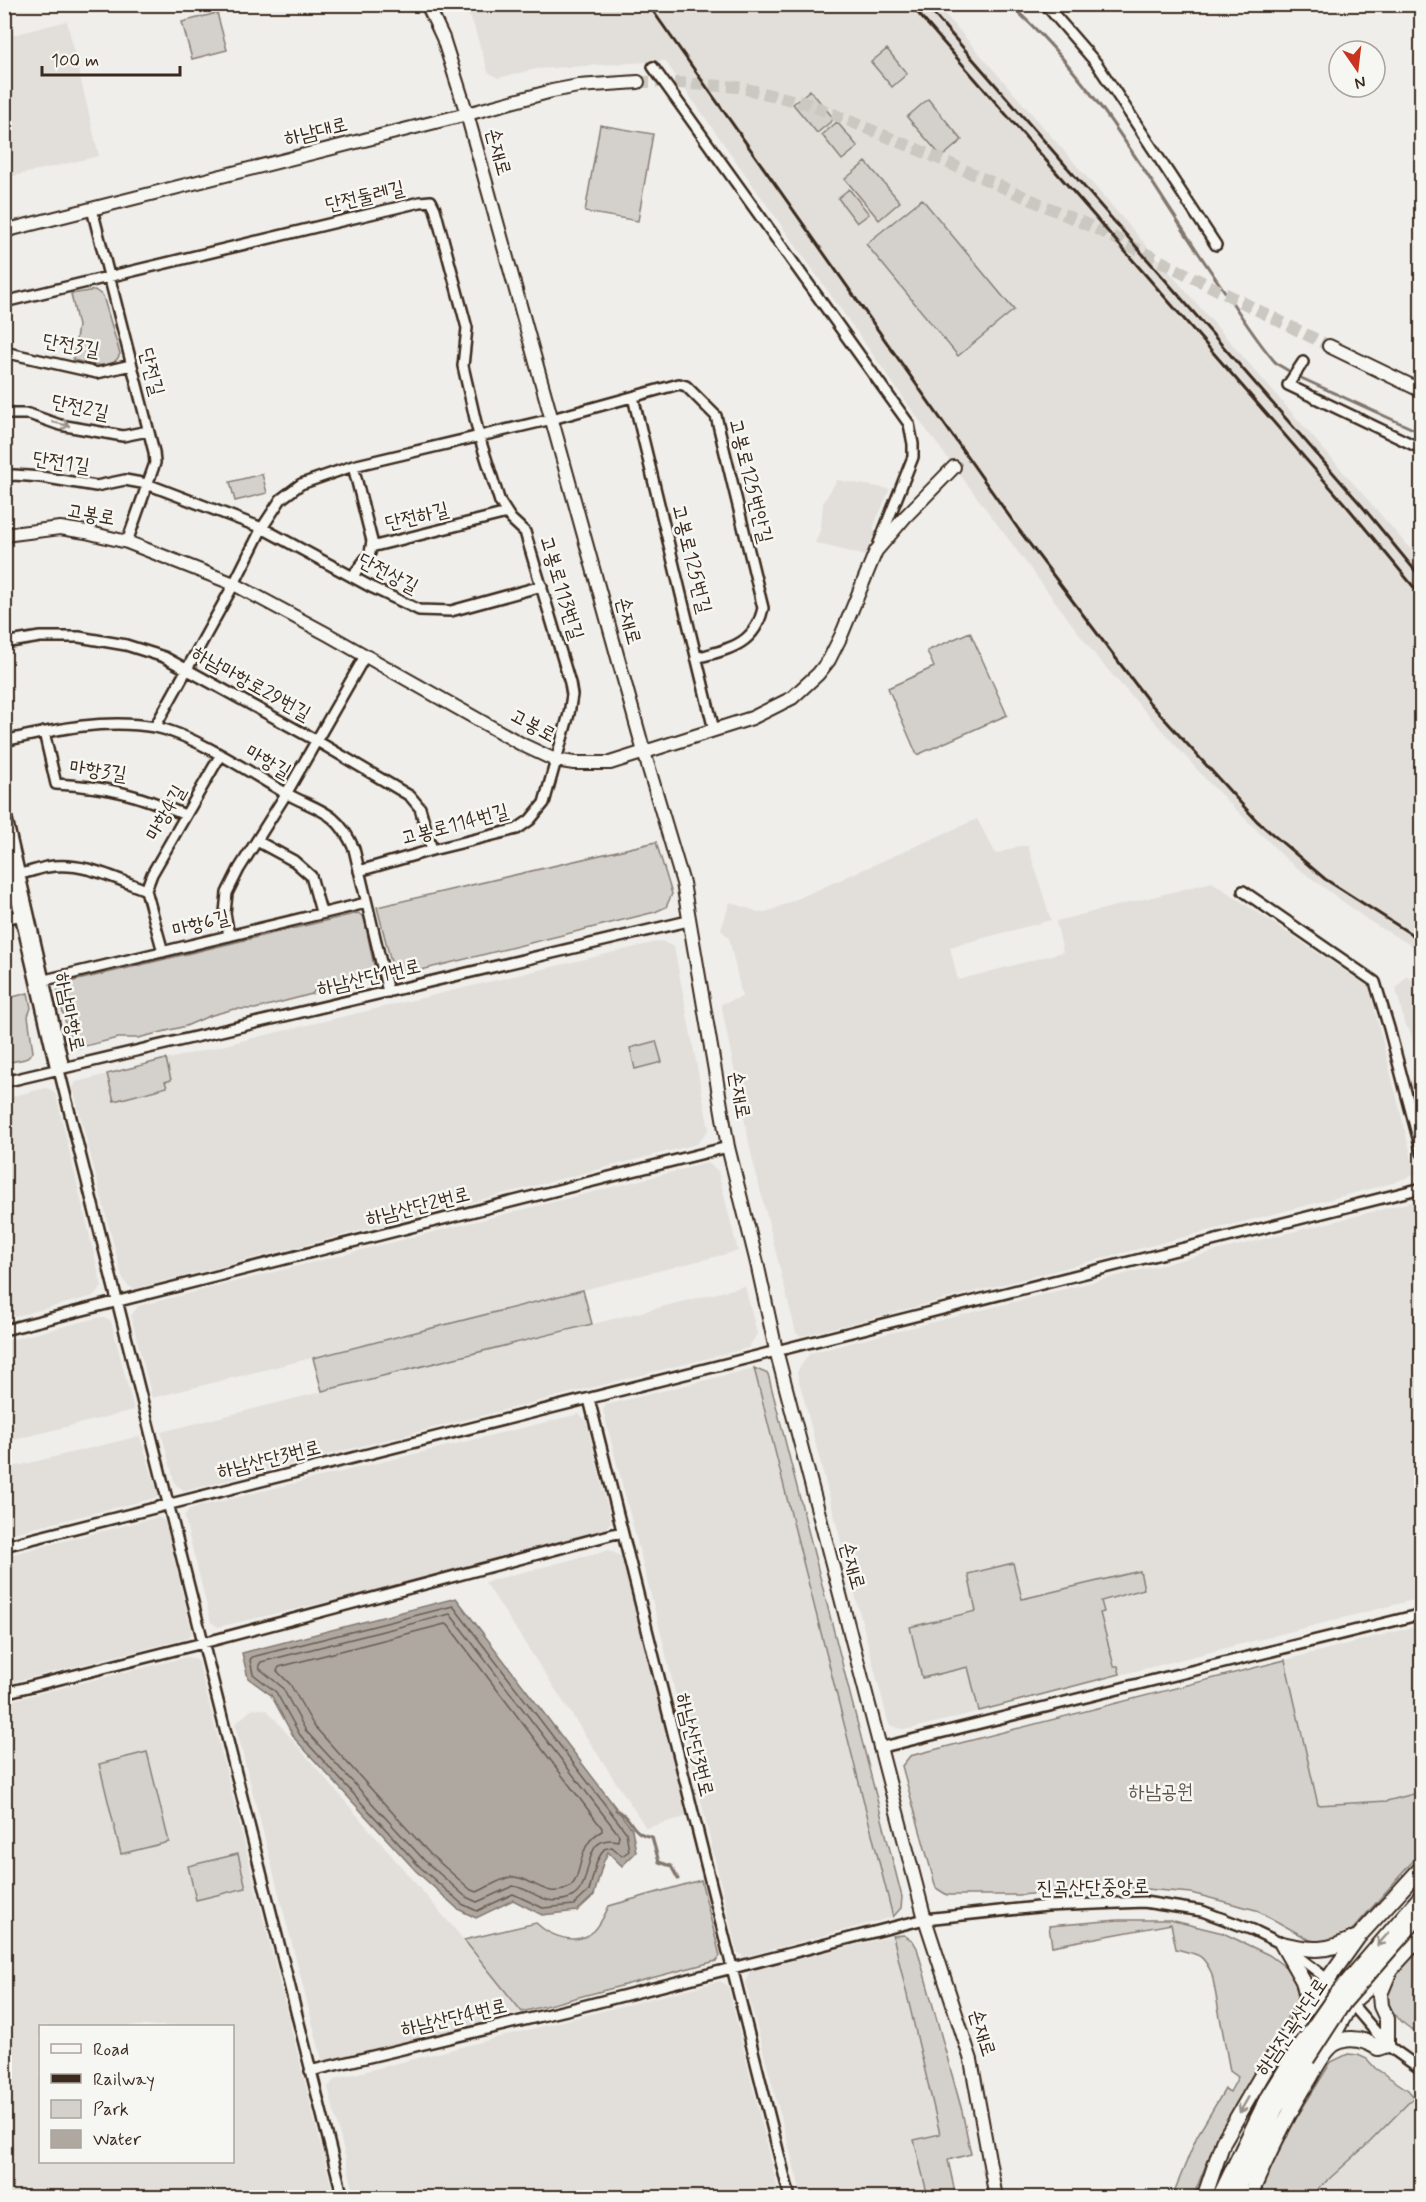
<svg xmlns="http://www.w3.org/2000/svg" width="1426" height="2202" viewBox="0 0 1426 2202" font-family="Mynerve,'Poor Story',sans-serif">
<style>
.built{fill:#e2dfdb;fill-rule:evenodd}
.green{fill:#d4d1cc;stroke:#887e75;stroke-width:1.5}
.water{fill:#afa8a1;stroke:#81766d;stroke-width:1.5}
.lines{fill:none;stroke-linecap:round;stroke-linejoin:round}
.shore{stroke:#695c52;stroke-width:1.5}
.stream{stroke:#81766d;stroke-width:3}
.major-tunnel{stroke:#cbc7c1;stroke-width:12;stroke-dasharray:12 6;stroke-linecap:butt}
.minor-casing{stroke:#3b2a1e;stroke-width:14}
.major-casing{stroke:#3b2a1e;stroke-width:16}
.highway-casing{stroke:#3b2a1e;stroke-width:18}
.minor{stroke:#f6f6f2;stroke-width:9}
.major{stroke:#f6f6f2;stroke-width:12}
.highway{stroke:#f6f6f2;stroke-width:14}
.rail{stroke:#3b2a1e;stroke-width:3}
.highway-bridge-casing{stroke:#3b2a1e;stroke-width:18;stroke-linecap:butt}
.highway-bridge{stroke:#f6f6f2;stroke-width:14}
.oneway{stroke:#989088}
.labels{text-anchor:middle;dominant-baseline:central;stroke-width:5;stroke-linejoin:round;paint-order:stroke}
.street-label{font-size:20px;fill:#3b2a1e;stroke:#f6f6f2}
.park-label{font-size:20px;fill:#61544a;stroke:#f6f6f2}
</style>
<rect width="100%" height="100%" fill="#efeeea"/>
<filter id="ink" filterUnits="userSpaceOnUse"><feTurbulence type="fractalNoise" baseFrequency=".0167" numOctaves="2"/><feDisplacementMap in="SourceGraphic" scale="12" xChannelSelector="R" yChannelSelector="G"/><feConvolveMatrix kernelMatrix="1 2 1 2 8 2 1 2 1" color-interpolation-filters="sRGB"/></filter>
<g filter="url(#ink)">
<!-- built -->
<path class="built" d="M461,5H937L1421,561V951L1369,921L1288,861L1211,785L1099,660L919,420L665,61L536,69L498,78L488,72L472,20Z
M67,21L99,156L5,178V37Z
M837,480L890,489L873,528L876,531L866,556L815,543L821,528L823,503Z
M977,819L996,854L1019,846H1028L1051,920L950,947L958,980L1063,952L1056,921L1212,882L1369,987L1416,1174L1393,1183L865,1320L801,1336L796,1333L752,1157L721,1004L742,997L729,938L721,930L730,902L761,913L772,910Z
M661,941L674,947L709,1129L697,1144L134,1289L127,1285L122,1277L73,1088L76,1082L257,1037Z
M1406,976L1421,986V1070L1410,1031L1405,1024L1396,989Z
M46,1088L52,1090L56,1095L102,1287L94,1296L5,1319V1098Z
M708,1163L718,1171L738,1251L152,1398L131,1316L138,1306Z
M1411,1202L1422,1207L1421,1598L910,1729H901L889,1725L797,1373L799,1368L810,1353Z
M745,1286L757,1334L748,1348L185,1491L175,1484L161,1432Z
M101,1317L111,1321L134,1410L5,1442V1341Z
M754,1368L893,1917L744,1957L737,1952L662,1638L603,1410L606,1405Z
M579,1414L586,1420L611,1521L604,1532L336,1600L218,1627L211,1622L184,1516L189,1509Z
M140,1436L159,1497L5,1535V1469Z
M158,1517L165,1521L192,1633L188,1638L5,1684V1556Z
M609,1550L622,1557L688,1816L646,1828L485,1582Z
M1421,1625V1792L1387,1801L1318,1805L1285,1660Z
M187,1657L198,1660L334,2197H5L4,1702ZM40,2026H232V2162H40Z
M253,1708L267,1710L464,1940L522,2012L339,2058L322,2060L235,1724Z
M893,1936L940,2134L914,2140L928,2197H802L745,1982L750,1971Z
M720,1981L728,1986L780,2197H355L328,2087L335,2079Z
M1414,2097L1421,2103V2197L1309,2198L1370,2142Z"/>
<!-- green -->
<path class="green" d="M217,13L227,50L192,59L182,22Z
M887,49L907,74L892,87L871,62Z
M810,90L834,119L817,133L793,104Z
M928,99L962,140L942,157L907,117Z
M837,122L858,147L842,160L822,135Z
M600,125L653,134L638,221L585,212Z
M866,162L900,202L879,220L845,179Z
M849,189L869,214L857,223L838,198Z
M922,199L1014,310L958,356L866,244Z
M95,290L103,296L120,354C113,373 88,363 73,360L78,326L71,294Z
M262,474L267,493L235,501L230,482Z
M970,632L1007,715L917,755L888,688L934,667L927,651Z
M656,842L672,894L666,907L655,912L409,973L397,974L393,970L377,907Z
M358,913L364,917L375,971L371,977L316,989L312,994L255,1009H234L209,1016L186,1026L138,1038H118L77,1048L69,1034L57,992L61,984Z
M28,993L31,1008L28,1016L33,1052L25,1059L5,1063V999Z
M656,1041L662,1062L635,1069L630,1048Z
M166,1059L171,1080L165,1082L167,1087L114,1101L107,1074Z
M583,1290L592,1324L322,1391L313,1358Z
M754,1368L768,1374L902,1897L901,1908L893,1917Z
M1013,1563L1022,1599L1140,1571L1144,1589L1101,1601L1104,1612L1100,1613L1114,1666H1118L1120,1674L979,1711L968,1667L922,1678L910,1627L976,1611L968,1574Z
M1285,1660L1318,1805L1387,1801L1421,1792V1852L1354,1928L1340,1940L1325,1943L1310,1940L1256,1910L1191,1893L1123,1887L1019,1895H947L936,1888L902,1766L910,1756Z
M147,1752L169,1842L121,1854L99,1764Z
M238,1854L246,1888L196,1900L188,1866Z
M701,1880L720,1956L716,1961L522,2012L464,1940L536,1923C550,1936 576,1947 594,1931C601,1924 605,1914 609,1906Z
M1118,1920H1170L1223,1933L1269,1955L1288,1969L1297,1979L1298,1999L1242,2095L1205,2167L1193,2197H1172L1197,2136L1225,2089L1230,2092L1238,2077L1230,2071L1212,1974C1202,1952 1198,1955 1176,1949L1171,1924L1052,1946L1049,1926Z
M904,1935L913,1941L917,1948L962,2111L971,2154L948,2160L956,2197H928L914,2140L940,2134L893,1936Z
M1421,1941V2024L1415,2031C1396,2021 1378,1999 1391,1977C1399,1964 1412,1953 1421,1941Z
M1348,2054L1358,2055L1367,2059L1375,2068L1408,2090L1414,2097L1370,2142L1309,2197L1255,2198L1297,2117L1331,2062Z"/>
<!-- water -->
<path class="water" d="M456,1598L632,1829L636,1852L622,1866L608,1852L603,1863L594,1895L577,1911L542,1915L513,1900L476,1918L458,1909L416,1871L295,1739L271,1695L248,1678L242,1653Z"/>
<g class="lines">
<!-- shore -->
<path class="shore" d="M453,1606L626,1832L629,1851L622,1856L612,1847L604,1849L597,1861L589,1891L574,1905L543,1908L513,1894L477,1911L462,1904L420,1867L300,1735L276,1692L253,1674L250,1660L252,1657Z
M450,1614L619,1835L618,1841C578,1832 597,1887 570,1898C544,1908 534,1889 513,1886L477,1902L466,1897L425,1861L306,1731L282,1687L260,1669L259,1665L261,1662Z
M445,1624L448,1625L602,1828V1831C575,1844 584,1880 568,1888C546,1900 531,1876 511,1877C500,1879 488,1887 477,1892L471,1890L431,1855L314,1726L290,1684L277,1671L279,1667Z"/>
<!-- stream -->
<path class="stream" d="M1009,4C1098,82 1154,191 1221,286C1239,312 1256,341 1277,364L1299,377L1422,433
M616,1810C635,1818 628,1833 652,1837L659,1862L671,1866L678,1879"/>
<!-- major-tunnel -->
<path class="major-tunnel" d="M638,82H662L738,87L809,104L926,153L1099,230L1329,346"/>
<defs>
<path id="minor" d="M1045,4L1097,64L1216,245
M653,67L909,424L913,444V457L879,543
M92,209L154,452L155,463L127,542
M4,302L420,202L431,201L435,209L467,328L463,366L479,436L500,502L511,519L525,532L570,683L572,695L569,714L544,803L530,820L517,829L432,850L359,871
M4,352L97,373L131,365
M1303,362L1288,385L1422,449
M633,397L714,730
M4,414H29L60,425L123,436L148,431
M4,477L14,475L41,477L96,486L125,480L147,484L262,528L373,588L419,610L451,611L542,586
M371,547L507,513
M352,577L370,553L372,541L353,466
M4,643L40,637H79L126,645L164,657L317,741L410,796L420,808L432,850
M155,727L234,584L262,528L281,499L301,484L353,466L552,419L679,384L686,386L716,416L763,608C755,645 729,649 696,658
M44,732L56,784C109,787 137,794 185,815
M4,741C53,730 104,718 155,727C194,735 246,770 282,791C316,811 336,808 354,849L388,992
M4,806L63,1063L59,1070
M257,841L294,861L311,876L321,912
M4,846L55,1065L59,1070L343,2198
M20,874C29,872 38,869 47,867C82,861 114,878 146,890
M1243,891L1375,982L1389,1028L1422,1153
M4,919L21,915
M229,936L225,913L227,893L239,869L286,794L365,656
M163,952L146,890L152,874L220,756
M45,980L366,903
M4,1082L688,921
M4,1330L728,1147
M589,1399L790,2198
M4,1546L1422,1188
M4,1693L203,1643L621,1532
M879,1748L1422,1614
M310,2071L575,2008L925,1919L1047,1906L1144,1902L1202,1911L1253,1930L1282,1944L1327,1979L1351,2003L1387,2045L1422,2070"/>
<path id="major" d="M427,4L443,38L467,114L644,752L683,883L728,1147L757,1263L776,1350L925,1919L971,2060L996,2198
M4,231L467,114L552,91L578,86L638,82
M1329,346L1422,391
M4,535L60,528L86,532L127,542L234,584L327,634L523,745L555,760L574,763H610L752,718L792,698L818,674L829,660L841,636L876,551L905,517L954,467"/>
<path id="highway" d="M1282,1944C1311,1951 1328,1952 1355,1938
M1306,2010L1358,1937L1422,1867
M1326,2049L1351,2003L1388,1971
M1204,2198L1223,2142L1266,2068L1302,2015L1306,1994L1303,1981L1282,1944
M1219,2198L1265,2103L1297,2051
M1233,2198L1276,2108L1307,2059
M1249,2198C1267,2156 1286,2116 1310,2078C1316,2067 1324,2051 1334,2044C1349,2035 1365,2040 1378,2048L1387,2045V2019L1381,2006L1380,1994L1390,1970L1422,1935"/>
</defs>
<!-- minor casing -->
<use href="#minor" class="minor-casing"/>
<!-- major casing -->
<use href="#major" class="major-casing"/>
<!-- highway casing -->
<use href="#highway" class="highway-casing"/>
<!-- minor -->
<use href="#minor" class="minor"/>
<!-- major -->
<use href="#major" class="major"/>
<!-- highway -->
<use href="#highway" class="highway"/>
<!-- rail -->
<path class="rail" d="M648,4L1019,530L1149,702L1257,821L1325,879L1422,941
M910,4L1350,510L1422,597
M925,4L1362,506L1422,579"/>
<defs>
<path id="highway-bridge" d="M1297,2051L1336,1995L1422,1895
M1307,2059L1344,2002L1422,1913"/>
</defs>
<!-- highway-bridge casing -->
<use href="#highway-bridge" class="highway-bridge-casing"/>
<!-- highway-bridge -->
<use href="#highway-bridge" class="highway-bridge"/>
</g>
<!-- one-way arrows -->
<defs><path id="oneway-shaft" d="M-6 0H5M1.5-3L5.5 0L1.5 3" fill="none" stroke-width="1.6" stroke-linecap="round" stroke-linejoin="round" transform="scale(1.5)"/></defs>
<g class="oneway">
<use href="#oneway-shaft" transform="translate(61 424) rotate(14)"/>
<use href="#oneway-shaft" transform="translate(1383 1939) rotate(131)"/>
<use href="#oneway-shaft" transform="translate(1244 2105) rotate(120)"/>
</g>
</g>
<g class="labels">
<!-- street labels -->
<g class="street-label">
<text transform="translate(316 132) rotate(-14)">하남대로</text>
<text transform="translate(498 152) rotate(75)">손재로</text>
<text transform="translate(365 197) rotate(-13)">단전둘레길</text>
<text transform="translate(71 346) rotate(10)">단전3길</text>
<text transform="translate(151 372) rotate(75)">단전길</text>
<text transform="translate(80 408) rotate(12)">단전2길</text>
<text transform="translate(61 463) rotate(8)">단전1길</text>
<text transform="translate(750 481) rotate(76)">고봉로125번안길</text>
<text transform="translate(91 515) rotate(10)">고봉로</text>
<text transform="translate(417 517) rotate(-14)">단전하길</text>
<text transform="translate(691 559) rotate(76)">고봉로125번길</text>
<text transform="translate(388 574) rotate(27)">단전상길</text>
<text transform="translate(561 588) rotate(73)">고봉로113번길</text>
<text transform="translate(628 621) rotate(75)">손재로</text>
<text transform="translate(251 684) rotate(29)">하남마항로29번길</text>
<text transform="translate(533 726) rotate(28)">고봉로</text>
<text transform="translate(268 762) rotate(30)">마항길</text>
<text transform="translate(98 771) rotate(8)">마항3길</text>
<text transform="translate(166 813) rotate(-60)">마항4길</text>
<text transform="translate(455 825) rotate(-15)">고봉로114번길</text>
<text transform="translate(201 924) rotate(-14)">마항6길</text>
<text transform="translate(369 978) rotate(-13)">하남산단1번로</text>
<text transform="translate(69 1012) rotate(78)">하남마항로</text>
<text transform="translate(739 1095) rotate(80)">손재로</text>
<text transform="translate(418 1207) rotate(-14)">하남산단2번로</text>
<text transform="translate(269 1460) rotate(-14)">하남산단3번로</text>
<text transform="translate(852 1566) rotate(75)">손재로</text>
<text transform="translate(694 1745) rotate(76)">하남산단3번로</text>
<text transform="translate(1093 1888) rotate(-1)">진곡산단중앙로</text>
<text transform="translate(454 2018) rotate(-13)">하남산단4번로</text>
<text transform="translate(1292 2027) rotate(-56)">하남진곡산단로</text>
<text transform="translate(982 2033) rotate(73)">손재로</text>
</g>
<!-- park labels -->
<g class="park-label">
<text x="1161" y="1792">하남공원</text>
</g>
</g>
<!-- margin -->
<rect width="1426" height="2202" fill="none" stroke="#f6f6f2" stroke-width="24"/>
<rect x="12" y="12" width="1402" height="2178" fill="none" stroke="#3b2a1e" stroke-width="2" filter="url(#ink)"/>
<!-- legend -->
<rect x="39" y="2025" width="195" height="138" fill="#f6f6f2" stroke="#aba49d" stroke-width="1.5"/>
<rect x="51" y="2044" width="30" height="9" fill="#f6f6f2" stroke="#aba49d" stroke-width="1.5"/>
<text x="93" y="2055" font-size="18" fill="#3b2a1e">Road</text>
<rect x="51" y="2074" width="30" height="9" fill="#3b2a1e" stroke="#aba49d" stroke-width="1.5"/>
<text x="93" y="2085" font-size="18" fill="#3b2a1e">Railway</text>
<rect x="51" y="2100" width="30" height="18" fill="#d4d1cc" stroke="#aba49d" stroke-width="1.5"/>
<text x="93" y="2115" font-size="18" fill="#3b2a1e">Park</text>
<rect x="51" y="2130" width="30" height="18" fill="#afa8a1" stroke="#aba49d" stroke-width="1.5"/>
<text x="93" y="2145" font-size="18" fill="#3b2a1e">Water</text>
<!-- north arrow -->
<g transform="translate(1357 69) rotate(166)"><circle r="28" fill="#f6f6f2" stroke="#aba49d" stroke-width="1.5"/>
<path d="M0-4.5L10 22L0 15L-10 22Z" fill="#c8321e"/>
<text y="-9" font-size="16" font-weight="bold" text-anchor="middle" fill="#3b2a1e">N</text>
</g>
<!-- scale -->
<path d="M42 66v9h138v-9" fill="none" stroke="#3b2a1e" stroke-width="3"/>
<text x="51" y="66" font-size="18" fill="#3b2a1e" stroke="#f6f6f2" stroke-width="4.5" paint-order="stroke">100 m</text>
</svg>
